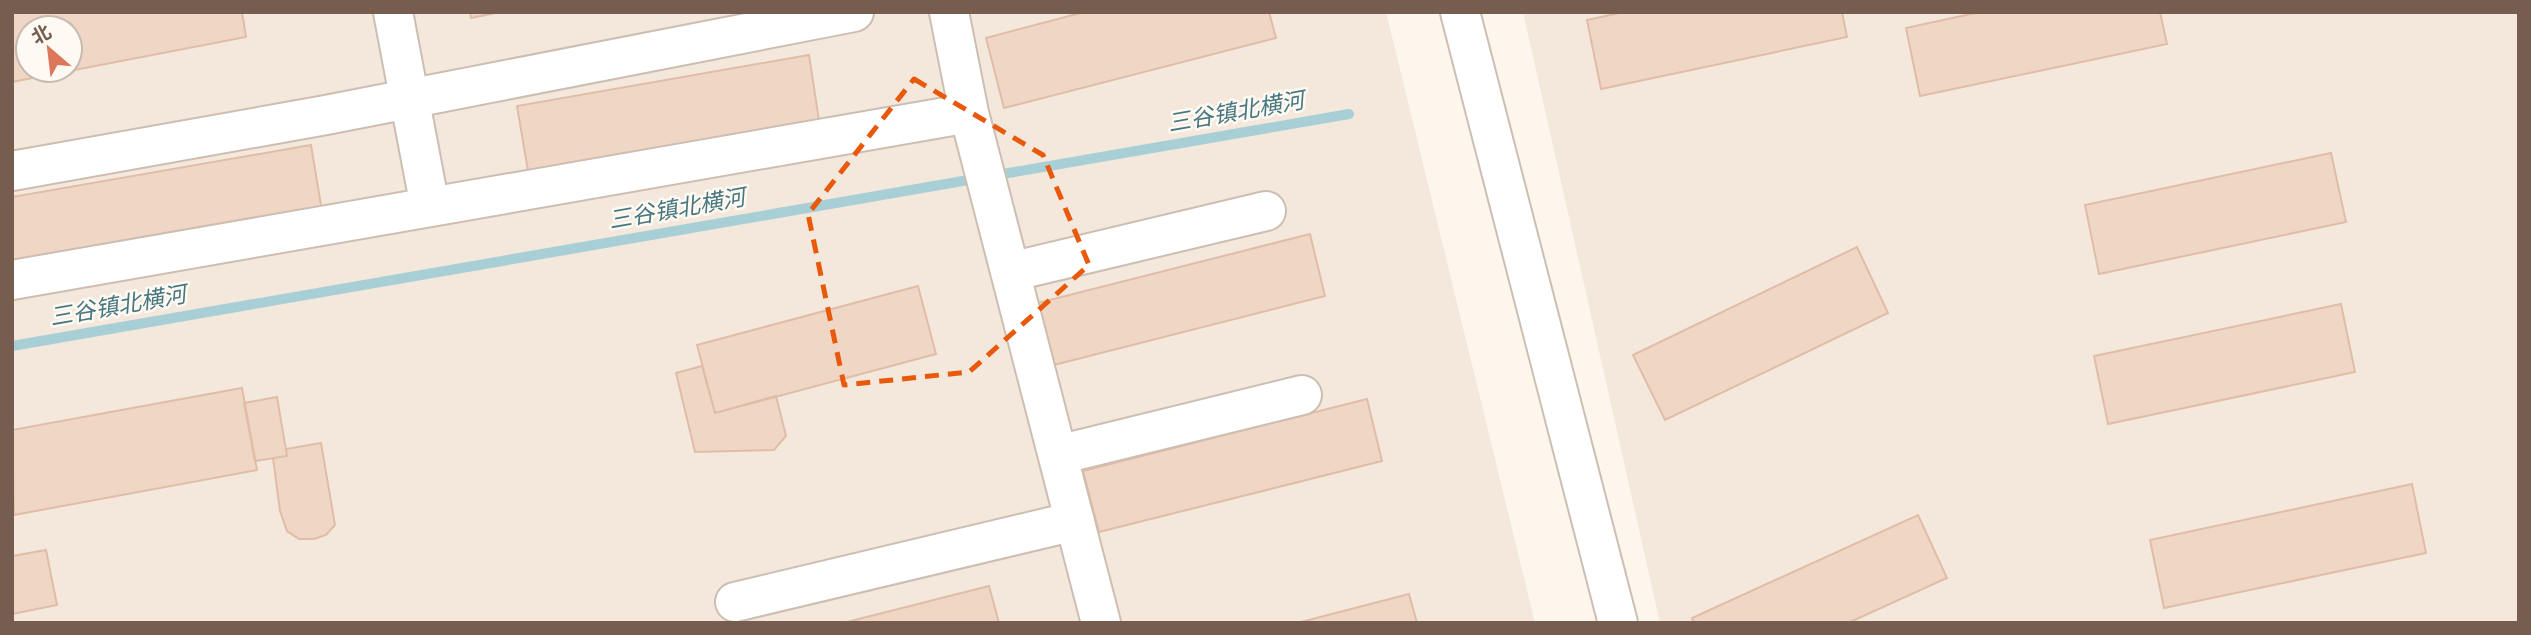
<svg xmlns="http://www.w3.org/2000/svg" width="2531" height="635" viewBox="0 0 2531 635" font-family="'Source Sans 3','Noto Sans SC',sans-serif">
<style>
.residential{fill:#f3e8db;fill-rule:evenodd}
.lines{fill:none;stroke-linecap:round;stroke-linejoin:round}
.stream{stroke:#a8cfd6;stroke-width:10}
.building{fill:#efd6c5;stroke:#e1bda7;stroke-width:2;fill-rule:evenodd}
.minor-casing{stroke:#cebeb2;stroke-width:42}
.minor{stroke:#fff;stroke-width:38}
.marked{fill:none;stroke:#e8590c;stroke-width:5;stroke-dasharray:14 9;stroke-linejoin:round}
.labels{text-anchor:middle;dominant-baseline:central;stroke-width:5;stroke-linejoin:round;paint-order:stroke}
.water-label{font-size:23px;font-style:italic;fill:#477780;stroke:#fefaf3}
</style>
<rect width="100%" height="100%" fill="#fcf6ec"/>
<!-- residential -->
<path class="residential" d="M12,12H1386L1535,623H12ZM28,28H70V70H28Z
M1523,12H2519V623H1660Z"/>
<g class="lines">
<!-- stream -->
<path class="stream" d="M12,346L1349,114"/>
</g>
<!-- building -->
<path class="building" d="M12,12H242L246,37L12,82ZM28,28H70V70H28Z
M470,12H500L471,18Z
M1084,12H1269L1276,38L1004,108L986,38Z
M1624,12H1842L1847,37L1601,89L1587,20Z
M1980,12H2160L2167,44L1920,96L1906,28Z
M809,55L820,127L529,177L517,106Z
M311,145L323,217L12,272V197Z
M2331,153L2346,222L2099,274L2085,205Z
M1310,234L1325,296L1042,368L1026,306Z
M1857,247L1888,313L1665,420L1633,355Z
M918,286L936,354L715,413L697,345Z
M2341,304L2355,372L2108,424L2094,356Z
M702,366L715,413L776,396L786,436L774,450L695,452L676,373Z
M242,388L257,470L14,515L12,430Z
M277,397L287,456L255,461L244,403Z
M1367,399L1382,461L1099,532L1083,471Z
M321,443L335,525L326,535L314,539H299L287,531L280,511L273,458L287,456L286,449Z
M2412,484L2426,553L2164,608L2150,540Z
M1918,515L1947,578L1848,623H1694L1692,618Z
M46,550L57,605L12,614V556Z
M989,586L999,623H843Z
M1409,594L1417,623H1297Z"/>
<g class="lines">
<defs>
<path id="minor" d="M393,12L430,207
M949,12L969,113
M1460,12L1618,623
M12,171L326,115L854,12
M1010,272L1266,211
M12,280L969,113L1101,623
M1058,455L1302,395
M735,602L1075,521"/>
</defs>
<!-- minor casing -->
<use href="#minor" class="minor-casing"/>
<!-- minor -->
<use href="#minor" class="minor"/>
</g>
<!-- marked area -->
<path class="marked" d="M914,79L1043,155L1089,265L969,372L844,385L808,214Z"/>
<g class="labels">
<!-- water labels -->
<g class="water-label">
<text transform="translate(1236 112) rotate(-10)">三谷镇北横河</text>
<text transform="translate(677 209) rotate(-10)">三谷镇北横河</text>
<text transform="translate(118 306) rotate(-10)">三谷镇北横河</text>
</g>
</g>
<!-- border -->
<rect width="2531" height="635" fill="none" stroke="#765d50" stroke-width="28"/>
<!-- north arrow -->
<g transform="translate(49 49) rotate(332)"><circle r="33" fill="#fefaf3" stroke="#c8bbb2" stroke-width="2"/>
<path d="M0-5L12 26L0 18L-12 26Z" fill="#dc775b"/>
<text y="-10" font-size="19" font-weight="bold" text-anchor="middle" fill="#765d50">北</text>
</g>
</svg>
